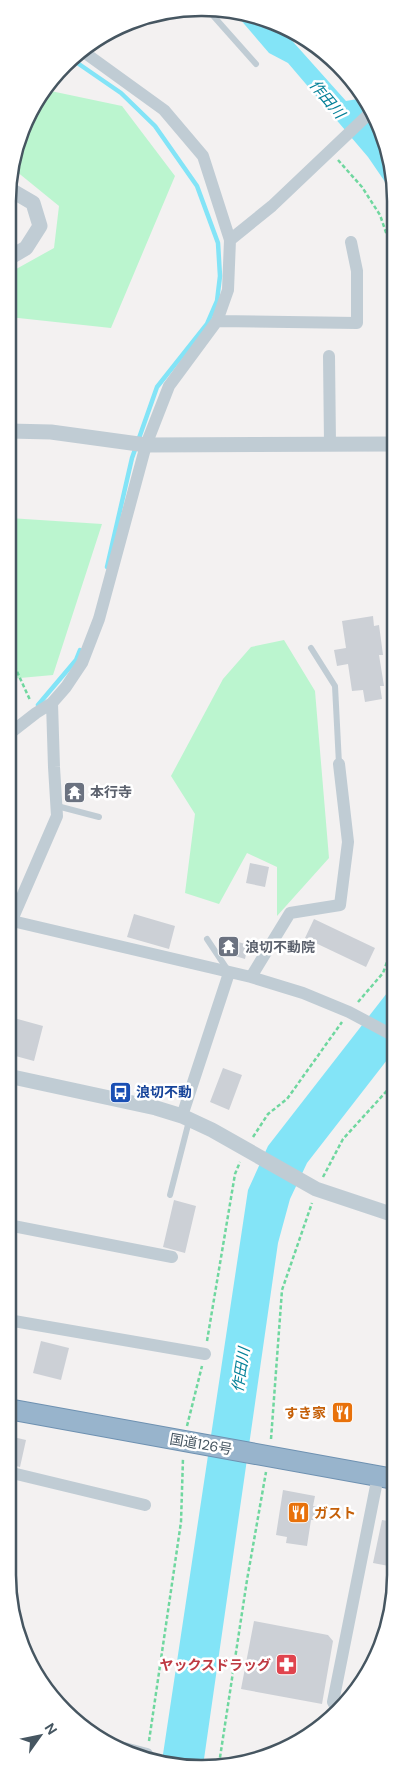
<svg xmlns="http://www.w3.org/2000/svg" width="403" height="1776" viewBox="0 0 403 1776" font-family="'DM Sans','Noto Sans JP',sans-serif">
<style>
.green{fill:#bbf5cf}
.water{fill:#83e4f7}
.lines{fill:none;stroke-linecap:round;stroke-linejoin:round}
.stream{stroke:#83e4f7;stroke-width:4.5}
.building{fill:#ccd0d6}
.trunk-casing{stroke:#6e91b1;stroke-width:22}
.path{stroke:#6fd79f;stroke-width:2.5;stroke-dasharray:4 2.5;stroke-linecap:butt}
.service{stroke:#c0ccd4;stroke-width:6}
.minor{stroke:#c0ccd4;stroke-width:12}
.tertiary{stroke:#c0ccd4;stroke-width:15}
.trunk{stroke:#98b4cc;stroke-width:20}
.labels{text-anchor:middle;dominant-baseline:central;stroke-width:5;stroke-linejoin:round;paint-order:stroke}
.worship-label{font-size:14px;font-weight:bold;fill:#5b616d;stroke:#fff;text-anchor:start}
.transit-label{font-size:14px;font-weight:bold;fill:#164399;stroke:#fff;text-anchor:start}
.food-label{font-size:14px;font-weight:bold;fill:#c56008;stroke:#fff;text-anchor:end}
.street-label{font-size:14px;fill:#465661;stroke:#fff}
.health-label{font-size:14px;font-weight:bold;fill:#be3a42;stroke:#fff;text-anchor:end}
.water-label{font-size:15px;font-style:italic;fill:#038098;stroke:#fff}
.rim{fill:none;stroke:#465661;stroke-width:2.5}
</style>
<rect width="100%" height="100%" fill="#f3f1f1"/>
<!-- green -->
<path class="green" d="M46,90L122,106L175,176L111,328L9,317V273L54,248L59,206L16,171H11L34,104Z
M9,518L102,524L53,675L9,679Z
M284,640L315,691L329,858L277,916V867L247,853L219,904L185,893L195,814L171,776L223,679L251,647Z"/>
<!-- water -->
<path class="water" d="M233,11L278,25L346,101L363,98L376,116L394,176V195L368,157L288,63L269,53Z
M394,984V1051L307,1163L290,1199L278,1243L203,1766L189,1768L162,1761L248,1190L268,1146Z"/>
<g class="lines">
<!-- stream -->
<path class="stream" d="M73,60L121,93L155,126L197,186L218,243L220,276L217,301L207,324L157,387L132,458L107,567
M38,705L76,660L80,650"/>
</g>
<!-- building -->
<path class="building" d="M373,616L374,626L379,625L383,655H379L384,686H380L382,699L365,702L363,690L352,691L348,664L337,666L334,650L346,648L342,621Z
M250,863L269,867L265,887L246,883Z
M134,914L175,926L169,949L127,937Z
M314,919L375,948L366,967L305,938Z
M229,939L248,945L245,959L225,953Z
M14,1018L43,1026L34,1061L8,1054V1041Z
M223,1068L242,1075L229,1110L210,1102Z
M174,1200L196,1206L185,1253L163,1247Z
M41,1341L69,1348L61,1380L33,1373Z
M13,1437L26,1440L20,1467L8,1464Z
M283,1490L315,1496L313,1506L318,1507L316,1520H311L307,1546L286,1543L287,1537L276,1535Z
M382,1520L394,1522V1567L373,1563Z
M254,1621L328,1635L333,1641L322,1704L241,1689Z"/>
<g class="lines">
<defs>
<path id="trunk" d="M8,1409L394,1479"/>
</defs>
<!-- trunk casing -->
<use href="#trunk" class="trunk-casing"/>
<!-- path -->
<path class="path" d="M338,160L362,187L380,215L391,247L394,430
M9,654L30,700
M358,1002L383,973L394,943
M253,1137L268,1114L287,1099L342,1022
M323,1177L343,1139L394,1083
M207,1341L235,1174L240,1162
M187,1426L202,1366
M271,1439L282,1290L312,1203
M149,1741L181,1522L183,1458
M219,1764L247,1580L266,1472"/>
<!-- service -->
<path class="service" d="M208,10L256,64
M311,648L335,686L339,764
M57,806L99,817
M207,939L227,969
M170,1195L189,1121"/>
<!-- minor -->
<path class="minor" d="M230,240L272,206L372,111
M217,321L357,323V271L351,242
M329,356L330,444
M9,734L36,713L52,703L66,687L82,663L99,619L146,445L169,386L217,321L228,290L230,240L203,156L164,110L81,50
M8,920L251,977L303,993L349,1012L394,1036
M8,929L57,816L54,767L52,703
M251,977L290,913L340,905L348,842L339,764
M182,1116L229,973
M8,1225L172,1257
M8,1320L205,1354
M8,1472L145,1505
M337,1709L333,1702L378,1476
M109,1744L147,1754"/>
<!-- tertiary -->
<path class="tertiary" d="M9,258L26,248L40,226L33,203L9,189
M9,431L51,432L146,445L394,444
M8,1076L156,1108L182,1116L212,1130L316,1189L394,1215"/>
<!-- trunk -->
<use href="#trunk" class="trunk"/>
</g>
<!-- icons -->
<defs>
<symbol id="temple-square" viewBox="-11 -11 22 22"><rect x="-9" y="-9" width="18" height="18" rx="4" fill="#6b7280" stroke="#fff"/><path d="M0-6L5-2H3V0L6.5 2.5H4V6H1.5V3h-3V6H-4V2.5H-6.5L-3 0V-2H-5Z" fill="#fff"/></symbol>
<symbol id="bus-square" viewBox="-11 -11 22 22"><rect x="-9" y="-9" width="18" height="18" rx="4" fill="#1a4fb4" stroke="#fff"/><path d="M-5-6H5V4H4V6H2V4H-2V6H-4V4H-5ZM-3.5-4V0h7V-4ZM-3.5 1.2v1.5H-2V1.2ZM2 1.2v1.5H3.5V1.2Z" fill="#fff"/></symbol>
<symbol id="restaurant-square" viewBox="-11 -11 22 22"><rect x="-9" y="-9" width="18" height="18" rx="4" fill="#e8710a" stroke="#fff"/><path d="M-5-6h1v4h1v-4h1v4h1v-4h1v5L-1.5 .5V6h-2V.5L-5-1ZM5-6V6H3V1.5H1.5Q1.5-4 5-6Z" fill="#fff"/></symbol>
<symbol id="pharmacy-square" viewBox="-11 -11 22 22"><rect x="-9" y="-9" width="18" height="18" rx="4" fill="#e0444e" stroke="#fff"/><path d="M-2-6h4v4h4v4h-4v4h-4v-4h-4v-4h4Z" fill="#fff"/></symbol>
</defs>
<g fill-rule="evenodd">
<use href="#temple-square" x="62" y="780" width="25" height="25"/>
<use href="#temple-square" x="216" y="934" width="25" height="25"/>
<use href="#bus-square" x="108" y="1080" width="25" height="25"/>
<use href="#restaurant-square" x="330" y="1400" width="25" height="25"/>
<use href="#restaurant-square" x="286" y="1500" width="25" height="25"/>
<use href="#pharmacy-square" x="274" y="1652" width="25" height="25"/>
</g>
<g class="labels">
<!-- worship labels -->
<g class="worship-label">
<text x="90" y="792">本行寺</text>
<text x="245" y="947">浪切不動院</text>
</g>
<!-- transit labels -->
<g class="transit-label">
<text x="136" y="1092">浪切不動</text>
</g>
<!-- food labels -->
<g class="food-label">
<text x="326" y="1413">すき家</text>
<text x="314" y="1513" text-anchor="start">ガスト</text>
</g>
<!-- street labels -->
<g class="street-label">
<text transform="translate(201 1444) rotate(10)">国道126号</text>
</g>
<!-- health labels -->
<g class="health-label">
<text x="271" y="1665">ヤックスドラッグ</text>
</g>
<!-- water labels -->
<g class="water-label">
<text transform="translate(327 99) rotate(50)">作田川</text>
<text transform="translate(241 1370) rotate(-81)">作田川</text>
</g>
</g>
<!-- crop -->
<path d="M0 0H403V1776H0ZM201 16H202A185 185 0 0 1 387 201V1575A185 185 0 0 1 202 1760H201A185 185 0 0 1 16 1575V201A185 185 0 0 1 201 16Z" fill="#fff" fill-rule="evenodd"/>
<path class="rim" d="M201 16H202A185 185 0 0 1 387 201V1575A185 185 0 0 1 202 1760H201A185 185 0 0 1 16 1575V201A185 185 0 0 1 201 16Z"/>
<!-- north arrow -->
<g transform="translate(40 1736) rotate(57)" stroke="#ffffff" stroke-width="4" paint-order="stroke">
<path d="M0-4L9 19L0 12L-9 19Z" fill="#465661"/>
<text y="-8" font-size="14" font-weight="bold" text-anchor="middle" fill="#465661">N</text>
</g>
</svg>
